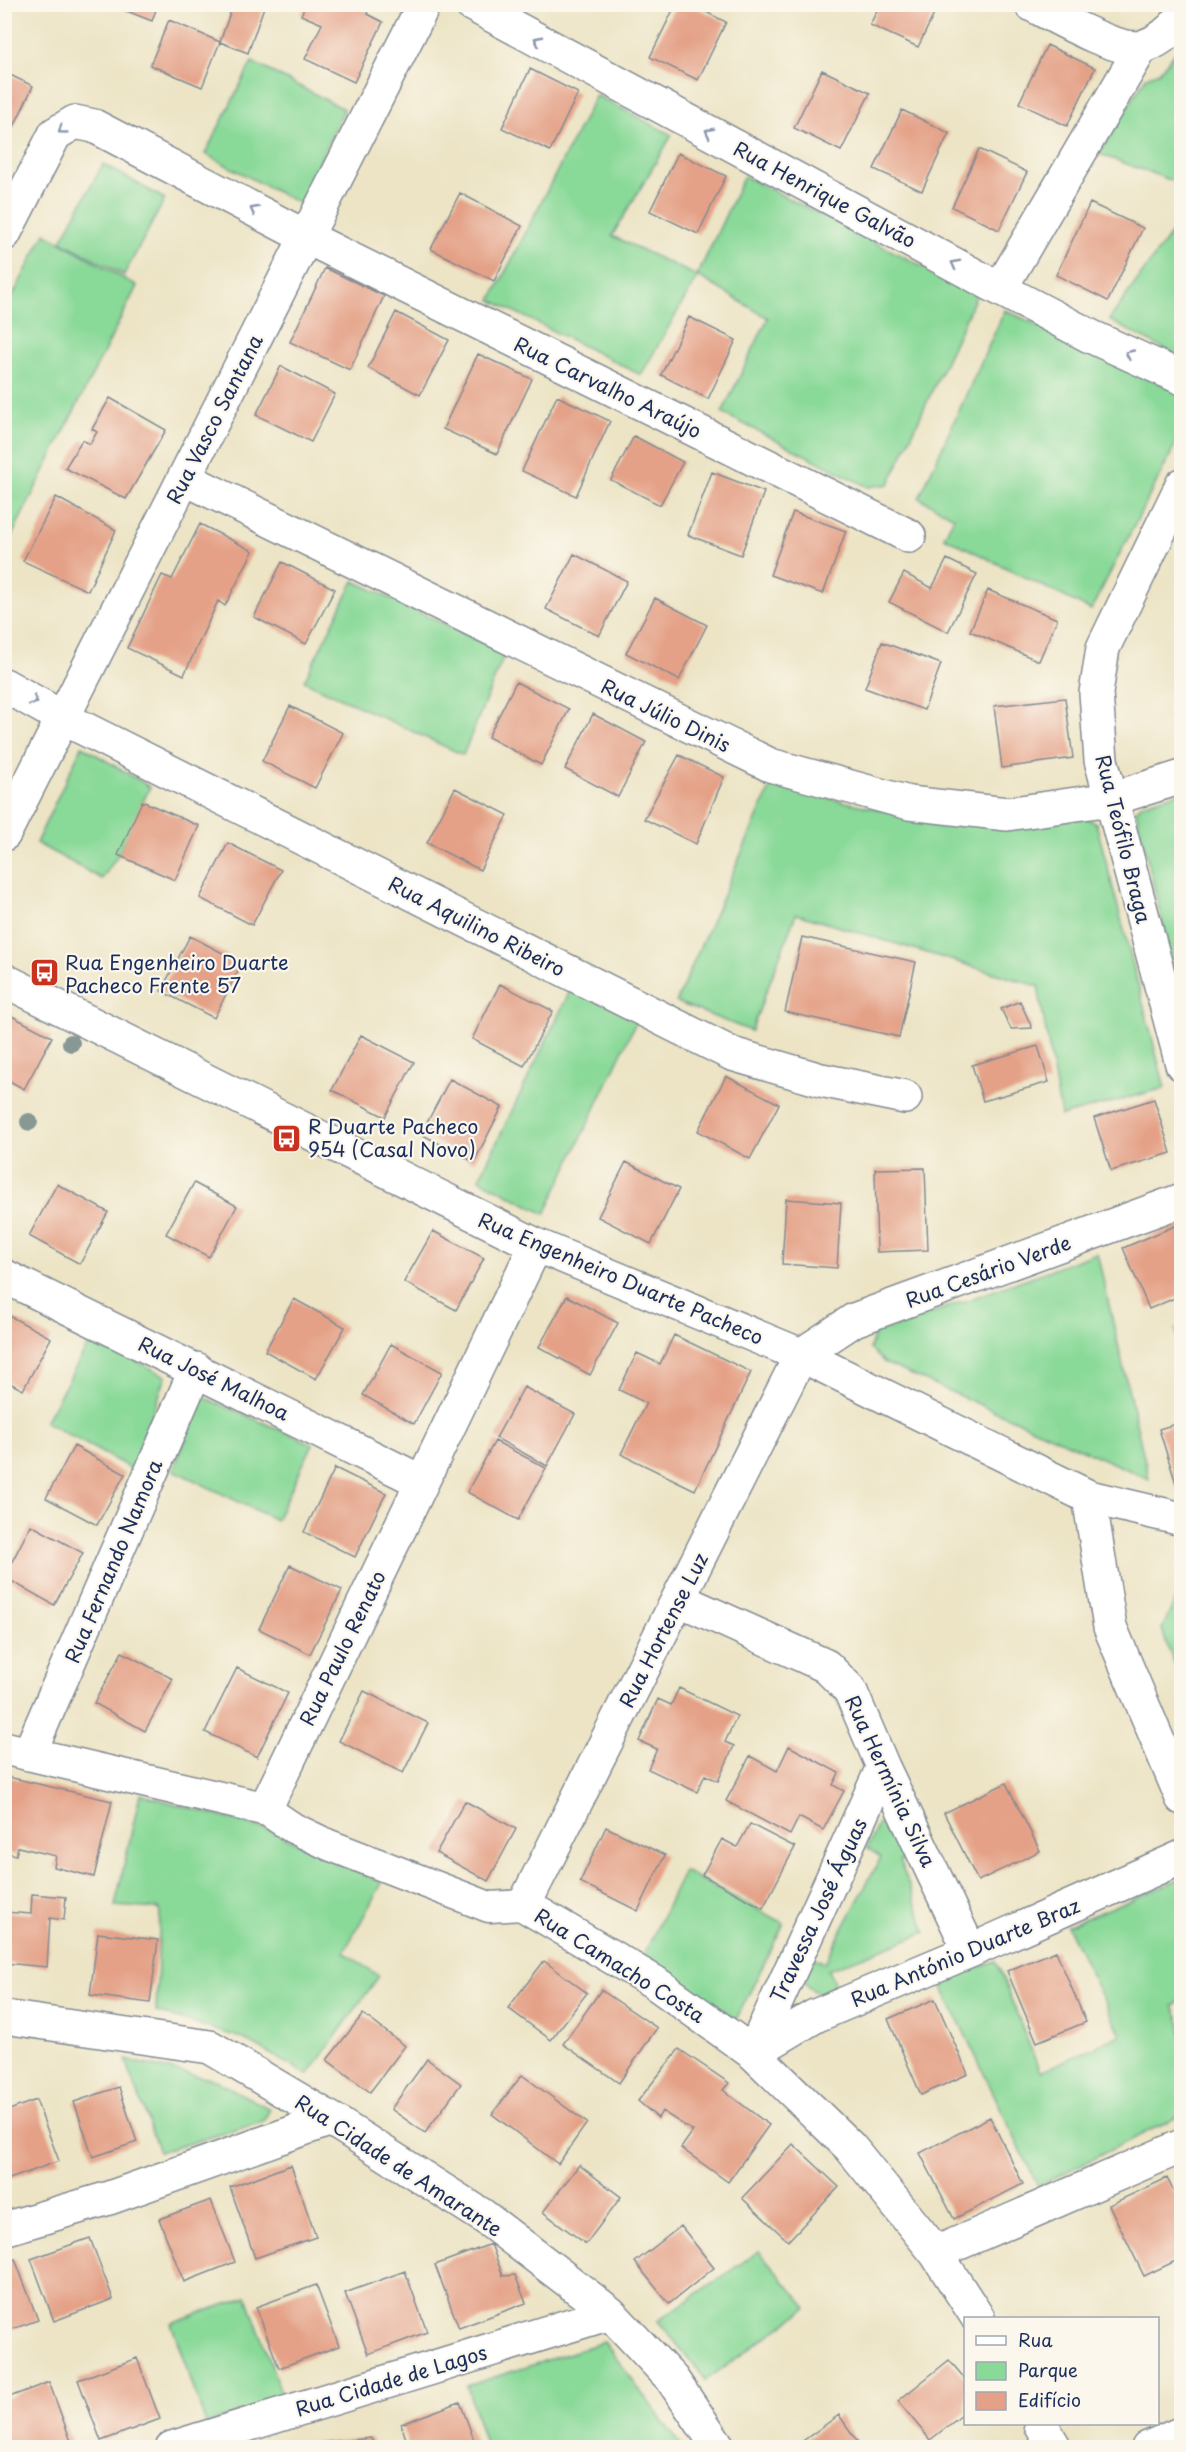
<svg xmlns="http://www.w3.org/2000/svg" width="1186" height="2452" viewBox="0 0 1186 2452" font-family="'Playpen Sans',sans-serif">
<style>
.green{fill:#89d998;stroke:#52847b;stroke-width:1.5}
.building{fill:#e4a187}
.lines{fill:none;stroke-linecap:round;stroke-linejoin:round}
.pedestrian-casing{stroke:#848a92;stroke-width:33}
.minor-casing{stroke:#848a92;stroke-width:36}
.pedestrian{stroke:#fff;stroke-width:30}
.minor{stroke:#fff;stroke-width:33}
.tree{fill:#889894}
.oneway{stroke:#8d97ae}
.labels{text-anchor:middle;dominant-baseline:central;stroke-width:4.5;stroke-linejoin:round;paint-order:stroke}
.street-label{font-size:20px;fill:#1b2f5e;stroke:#fbf7ec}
.poi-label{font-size:20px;fill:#1b2f5e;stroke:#fbf7ec;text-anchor:start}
</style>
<rect width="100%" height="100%" fill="#fbf7ec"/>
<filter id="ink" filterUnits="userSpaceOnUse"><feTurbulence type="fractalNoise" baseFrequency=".0167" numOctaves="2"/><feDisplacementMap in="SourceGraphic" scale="12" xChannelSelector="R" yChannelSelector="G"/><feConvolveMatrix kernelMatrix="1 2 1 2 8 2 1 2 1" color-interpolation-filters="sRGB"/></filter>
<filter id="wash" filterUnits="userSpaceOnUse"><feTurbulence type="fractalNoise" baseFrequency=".008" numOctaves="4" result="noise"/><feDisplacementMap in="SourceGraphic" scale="24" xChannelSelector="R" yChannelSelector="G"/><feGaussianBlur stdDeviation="1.35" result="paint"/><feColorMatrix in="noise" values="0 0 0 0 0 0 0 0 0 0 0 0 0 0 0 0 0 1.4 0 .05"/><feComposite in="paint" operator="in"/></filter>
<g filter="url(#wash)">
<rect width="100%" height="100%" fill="#ece4c5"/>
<!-- green -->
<path class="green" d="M1181,45V184L1099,154L1146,77L1159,72Z
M252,62L344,109L300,204L205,154Z
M596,95L672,135L612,236L697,276L744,176L977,294L889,484L868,487L722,413L768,318L698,276L641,375L491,300Z
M103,164L165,199L124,275L61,241Z
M1181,219V358L1109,320Z
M45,233L137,286L5,549V311Z
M1005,310L1181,393V434L1091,610L944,537L954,517L919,498Z
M354,581L505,653L463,755L304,681Z
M82,746L150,787L118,855L102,879L36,843Z
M771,786L948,824L1079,813L1096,823L1165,1088L1061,1116L1038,986L796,914L751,1031L676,1002Z
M1181,792L1182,983L1177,984L1136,811L1142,804Z
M571,989L638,1018L545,1214L479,1179Z
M1097,1253L1149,1479L885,1363L870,1349L874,1334Z
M92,1338L166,1376L132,1469L45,1422Z
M203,1397L313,1444L276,1520L173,1470Z
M1181,1587V1678L1169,1651L1162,1629Z
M140,1794L272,1831L382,1883L344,1952L379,1976L308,2075L242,2038L156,2012L160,1909L115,1906Z
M884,1823L896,1830L912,1856L900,1861L926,1932L828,1970L835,1985L820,1993C798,1986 801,1974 808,1956L825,1962L881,1857L867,1848L878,1824Z
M684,1871L784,1923L736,2020L643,1957Z
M1181,1879V2001L1173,2005L1181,2024V2115L1038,2186L939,1980L996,1961L1040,2072L1121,2035L1067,1926Z
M126,2060L215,2080L270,2109L263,2122L159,2152Z
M759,2251L807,2308L706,2380L658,2321Z
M247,2297L283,2398L206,2424L171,2323Z
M604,2342L682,2447H486L467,2386Z"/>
<g id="blocks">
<!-- building -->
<path class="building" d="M109,4H158L152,21Z
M233,4H265L248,53L220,42Z
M306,4H371L367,14L383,22L354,82L305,59L322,24L301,15Z
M676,4H690L726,22L698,80L650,57Z
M880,4H939L918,47L870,25Z
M169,20L220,42L202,87L150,65Z
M1047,45L1095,68L1067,126L1019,103Z
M530,69L578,93L550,151L502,128Z
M822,70L870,93L841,151L794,128Z
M4,72L33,86L4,148Z
M902,110L949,133L922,191L874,169Z
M979,149L1027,172L999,230L952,207Z
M678,153L726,176L698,234L650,211Z
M460,193L522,226L494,281L431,249Z
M1090,203L1143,228L1108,301L1056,275Z
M325,268L384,296L350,370L290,342Z
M396,312L449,340L420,395L368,368Z
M689,317L736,340L708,399L661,375Z
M478,354L532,379L497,454L443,429Z
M281,366L335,394L311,442L256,415Z
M557,396L610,421L576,496L522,471Z
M110,398L166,430L126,499L65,468L82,440L90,444L97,432L92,429Z
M634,436L683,462L660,505L611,480Z
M712,472L764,492L741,555L688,535Z
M56,497L116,530L88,591L23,561Z
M793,512L846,531L823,594L770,575Z
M200,524L253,551L225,606L218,601L184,675L127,648L162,575L172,579Z
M574,554L627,581L599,636L546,609Z
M947,559L977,574L948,632L889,602L904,573L932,588Z
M282,562L335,589L306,644L254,617Z
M988,590L1057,619L1039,661L970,631Z
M655,598L707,625L679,680L626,653Z
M882,642L941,664L924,710L865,688Z
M516,682L569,709L541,765L488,737Z
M1065,698L1073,758L1002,768L994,706Z
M290,706L343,733L315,788L262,761Z
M593,714L646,742L618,797L565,769Z
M679,755L724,777L696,844L644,819Z
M455,788L508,815L480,870L427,843Z
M142,801L199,826L175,880L118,855Z
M228,843L281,870L252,925L200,898Z
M190,936L242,963L214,1018L161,991Z
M802,937L916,962L899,1037L785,1012Z
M500,984L553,1011L524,1066L472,1039Z
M1020,1001L1032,1028L1011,1029L1001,1009Z
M4,1012L52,1037L24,1089L4,1078Z
M361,1035L414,1062L385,1117L332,1090Z
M1038,1046L1049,1082L983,1101L972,1065Z
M726,1076L779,1104L750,1159L698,1131Z
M450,1079L502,1107L474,1162L421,1134Z
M1154,1099L1171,1153L1111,1171L1094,1118Z
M626,1162L679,1189L651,1244L598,1217Z
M925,1168L928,1250L877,1252L875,1169Z
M194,1183L237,1206L209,1257L166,1234Z
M57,1184L108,1212L80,1264L29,1236Z
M786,1199L841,1203L837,1268L782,1264Z
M1182,1223V1295L1149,1309L1123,1248Z
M433,1231L484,1258L456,1310L404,1282Z
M567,1296L618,1323L590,1375L539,1347Z
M294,1299L345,1327L316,1379L265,1351Z
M4,1313L51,1338L23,1390L4,1380Z
M1182,1326V1351H1181L1174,1328Z
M674,1335L751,1372L695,1490L621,1454L646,1403L619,1390L637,1353L660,1364Z
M391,1344L442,1372L414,1424L363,1395Z
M524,1387L575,1414L547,1466L496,1438Z
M1182,1422V1489L1178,1490L1159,1429Z
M495,1441L546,1468L518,1520L467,1492Z
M74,1446L125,1474L97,1525L46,1498Z
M335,1468L386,1493L355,1557L304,1532Z
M31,1525L83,1553L54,1605L4,1577Z
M290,1565L342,1590L310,1654L259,1629Z
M122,1652L173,1679L145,1731L94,1703Z
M237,1668L288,1693L257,1757L205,1732Z
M679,1688L737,1716L725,1742L734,1746L718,1781L705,1775L697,1792L648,1769L657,1749L639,1741L658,1699L671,1705Z
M364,1691L428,1723L403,1773L339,1741Z
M789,1746L839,1773L833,1785L844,1791L823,1830L799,1817L790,1835L726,1801L750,1756L777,1771Z
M4,1776L112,1801L94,1877L54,1867L56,1856L18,1847L16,1855L4,1852Z
M1006,1783L1040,1851L978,1881L944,1813Z
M465,1801L516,1829L488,1881L436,1853Z
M750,1824L795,1847L763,1908L702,1875L722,1839L737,1847Z
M606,1827L665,1855L638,1911L580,1882Z
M32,1894L66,1897L64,1920L50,1918L47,1967L4,1963V1912L31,1914Z
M98,1933L158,1940L150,2003L90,1995Z
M1056,1951L1086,2022L1037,2042L1007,1971Z
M544,1961L587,1993L551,2040L508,2008Z
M601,1990L657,2028L619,2083L563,2044Z
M935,1999L968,2074L921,2095L888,2019Z
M363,2014L405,2046L370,2092L327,2060Z
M679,2049L729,2083L723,2090L769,2125L728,2182L681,2148L693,2131L662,2111L658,2118L638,2101Z
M427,2059L461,2084L425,2133L391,2109Z
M522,2075L587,2123L558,2164L492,2114Z
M119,2087L137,2142L93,2157L74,2102Z
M36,2100L59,2161L4,2181V2112Z
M990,2117L1023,2184L954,2219L920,2153Z
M793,2144L839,2187L788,2241L742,2198Z
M291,2165L316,2237L255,2258L230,2187Z
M579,2165L621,2197L586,2244L543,2212Z
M1167,2178L1182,2208V2258L1144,2276L1109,2205Z
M211,2200L235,2262L184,2282L159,2219Z
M681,2226L714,2268L669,2304L635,2262Z
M90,2238L113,2299L54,2321L31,2259Z
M491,2244L503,2276L515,2275L526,2303L459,2328L435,2265Z
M15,2259L38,2320L4,2332V2263Z
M405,2271L427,2332L368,2354L345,2293Z
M316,2285L339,2346L279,2368L256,2307Z
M137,2358L160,2419L101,2441L78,2380Z
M949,2360L966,2380V2412L930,2440L898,2401Z
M49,2382L72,2444L62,2448H7L4,2442V2399Z
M460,2402L477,2448H409L401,2424Z
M839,2415L862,2448H793Z
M371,2438L375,2448L307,2447L318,2443Z"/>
</g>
</g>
<g filter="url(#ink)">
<use href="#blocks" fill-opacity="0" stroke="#848a92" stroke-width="1.5"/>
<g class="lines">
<defs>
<path id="pedestrian" d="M265,1809L293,1828L329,1845L489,1907L524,1905"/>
<path id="minor" d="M471,4L1000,289L1090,336L1182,378
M1031,4C1054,16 1117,53 1142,47C1159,42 1172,30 1182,17
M4,234L55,134L75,122L94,126L306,237L909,536
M1000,289L1141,48
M184,478L770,765L909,803L1007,814L1111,799L1182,777
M1182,485L1103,648L1096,693L1101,760L1182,1064
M4,685L63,718L732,1054L821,1080L905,1097
M4,834L424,4
M4,980L536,1245L801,1355L1089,1497L1182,1519
M4,1276L422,1482
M1089,1497L1110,1627L1182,1798
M678,1599L826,1666L850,1690L883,1767L970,1951
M4,1748L265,1809L536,1245
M29,1754L196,1369
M4,2017L210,2047L331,2119L483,2216L610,2313L672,2379L719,2448
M753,2053L815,2016L970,1951L1182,1857
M753,2053L883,1767
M4,2229L109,2198L331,2119
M936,2253L1182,2146
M978,2318L936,2253L850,2147L753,2053L654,1982L524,1905L801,1355L854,1320L1182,1200
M1041,2424L1055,2448
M172,2448L610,2313
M1148,2448L1182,2433"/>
</defs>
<!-- pedestrian casing -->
<use href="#pedestrian" class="pedestrian-casing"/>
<!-- minor casing -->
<use href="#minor" class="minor-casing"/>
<!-- pedestrian -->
<use href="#pedestrian" class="pedestrian"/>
<!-- minor -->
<use href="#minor" class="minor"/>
</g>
<!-- trees -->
<g class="tree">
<circle cx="71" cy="1043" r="9"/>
<circle cx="29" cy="1122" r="9"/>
</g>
<!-- one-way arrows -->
<defs><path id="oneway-chevron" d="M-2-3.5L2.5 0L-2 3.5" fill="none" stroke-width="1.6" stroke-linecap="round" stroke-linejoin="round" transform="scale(1.5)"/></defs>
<g class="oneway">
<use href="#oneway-chevron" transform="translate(538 40) rotate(-152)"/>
<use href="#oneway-chevron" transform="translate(62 130) rotate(144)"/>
<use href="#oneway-chevron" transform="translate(709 132) rotate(-152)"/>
<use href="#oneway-chevron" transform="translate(254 210) rotate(-152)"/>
<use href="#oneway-chevron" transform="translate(955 264) rotate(-152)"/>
<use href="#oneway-chevron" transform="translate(1129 354) rotate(-155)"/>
<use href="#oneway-chevron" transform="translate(34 701) rotate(28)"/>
</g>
</g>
<!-- icons -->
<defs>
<symbol id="bus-square" viewBox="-11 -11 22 22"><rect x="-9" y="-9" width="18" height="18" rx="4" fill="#c8321e" stroke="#fbf7ec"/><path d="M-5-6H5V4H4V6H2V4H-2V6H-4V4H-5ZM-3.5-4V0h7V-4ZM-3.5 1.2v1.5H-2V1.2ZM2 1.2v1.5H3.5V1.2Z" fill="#fff"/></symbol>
</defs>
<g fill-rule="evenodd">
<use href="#bus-square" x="28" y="956" width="33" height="33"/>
<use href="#bus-square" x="270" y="1122" width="33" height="33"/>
</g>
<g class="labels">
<!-- street labels -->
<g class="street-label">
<text transform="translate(825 194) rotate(28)">Rua Henrique Galvão</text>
<text transform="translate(608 387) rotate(26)">Rua Carvalho Araújo</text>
<text transform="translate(214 419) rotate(-63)">Rua Vasco Santana</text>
<text transform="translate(666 715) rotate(26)">Rua Júlio Dinis</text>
<text transform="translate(1124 839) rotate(76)">Rua Teófilo Braga</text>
<text transform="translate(477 926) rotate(27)">Rua Aquilino Ribeiro</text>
<text transform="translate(988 1271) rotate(-20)">Rua Cesário Verde</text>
<text transform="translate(621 1278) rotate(23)">Rua Engenheiro Duarte Pacheco</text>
<text transform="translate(214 1378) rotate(26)">Rua José Malhoa</text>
<text transform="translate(113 1561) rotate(-67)">Rua Fernando Namora</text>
<text transform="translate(663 1630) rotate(-63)">Rua Hortense Luz</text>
<text transform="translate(342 1648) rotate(-64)">Rua Paulo Renato</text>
<text transform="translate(891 1781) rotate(65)">Rua Hermínia Silva</text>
<text transform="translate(818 1910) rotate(-65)">Travessa José Águas</text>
<text transform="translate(965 1952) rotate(-23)">Rua António Duarte Braz</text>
<text transform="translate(620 1965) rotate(32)">Rua Camacho Costa</text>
<text transform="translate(399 2165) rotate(33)">Rua Cidade de Amarante</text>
<text transform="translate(391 2380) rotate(-17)">Rua Cidade de Lagos</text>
</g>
<!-- poi labels -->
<g class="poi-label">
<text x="65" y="962">Rua Engenheiro Duarte<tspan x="65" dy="23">Pacheco Frente 57</tspan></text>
<text x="308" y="1126">R Duarte Pacheco<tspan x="308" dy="23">954 (Casal Novo)</tspan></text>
</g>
</g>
<!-- margin -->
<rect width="1186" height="2452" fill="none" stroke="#fbf7ec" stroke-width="24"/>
<!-- legend -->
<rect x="964" y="2317" width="195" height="108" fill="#fbf7ec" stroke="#a1a7b3" stroke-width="1.5"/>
<rect x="976" y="2336" width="30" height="9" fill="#ffffff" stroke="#a1a7b3" stroke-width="1.5"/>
<text x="1018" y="2347" font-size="18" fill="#1b2f5e">Rua</text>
<rect x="976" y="2362" width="30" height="18" fill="#89d998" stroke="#a1a7b3" stroke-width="1.5"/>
<text x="1018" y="2377" font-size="18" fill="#1b2f5e">Parque</text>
<rect x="976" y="2392" width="30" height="18" fill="#e4a187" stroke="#a1a7b3" stroke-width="1.5"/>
<text x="1018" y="2407" font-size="18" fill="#1b2f5e">Edifício</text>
</svg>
